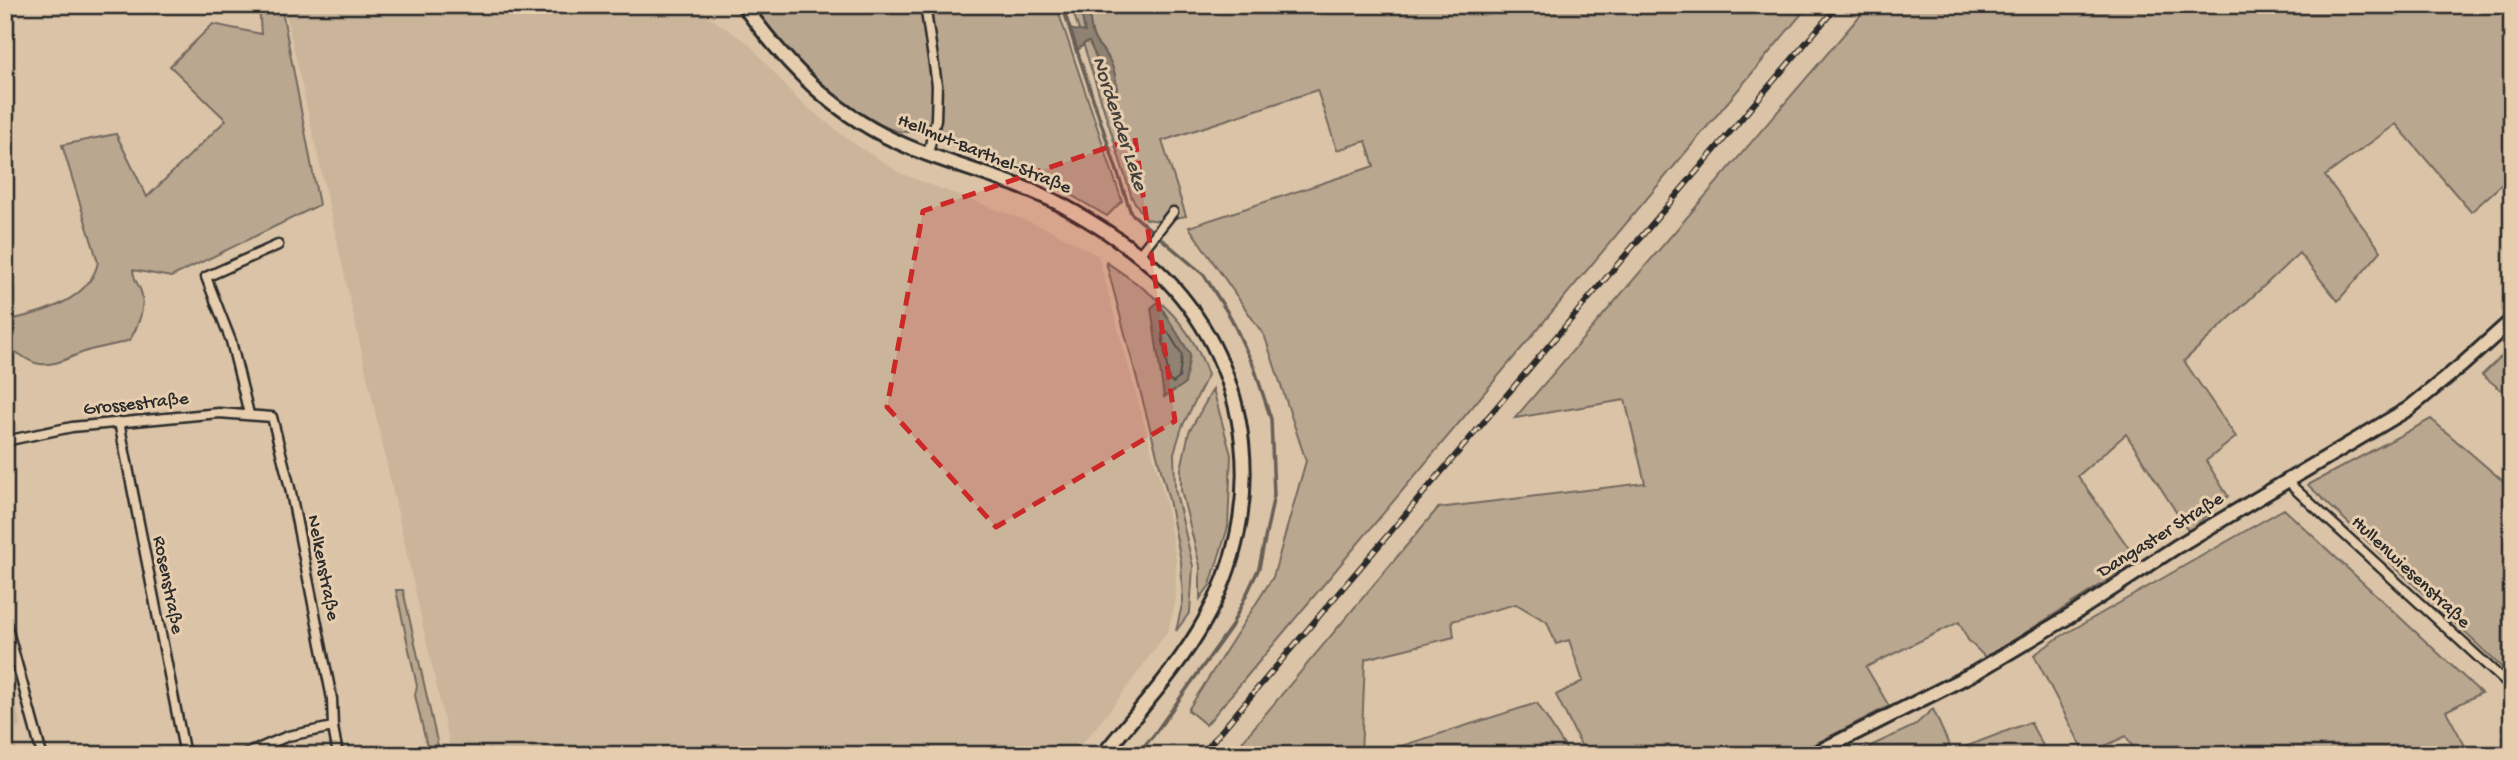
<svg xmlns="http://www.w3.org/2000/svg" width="2517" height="760" viewBox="0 0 2517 760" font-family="'Gochi Hand',sans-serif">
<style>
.built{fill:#cab59b}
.green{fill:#baa790;stroke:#72695e;stroke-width:2}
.water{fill:#8f8272;stroke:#675f56;stroke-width:2}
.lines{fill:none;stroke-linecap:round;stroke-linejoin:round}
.shore{stroke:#534e47;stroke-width:2}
.stream{stroke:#675f56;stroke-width:3.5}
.street-casing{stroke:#2b2b2b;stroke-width:13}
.secondary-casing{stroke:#2b2b2b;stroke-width:18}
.street{stroke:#e5cdae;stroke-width:8}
.secondary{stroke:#e5cdae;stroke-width:12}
.rail-casing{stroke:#2b2b2b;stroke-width:6}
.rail{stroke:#e5cdae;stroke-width:3.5;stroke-dasharray:10;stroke-linecap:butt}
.marked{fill:#cd2828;fill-opacity:0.2;stroke:#cd2828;stroke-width:5;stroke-dasharray:14 9;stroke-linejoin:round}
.labels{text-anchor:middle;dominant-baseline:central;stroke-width:6;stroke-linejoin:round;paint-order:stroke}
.street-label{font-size:19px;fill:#2b2b2b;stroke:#e5cdae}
.water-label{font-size:21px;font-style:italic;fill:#44413d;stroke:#e5cdae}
</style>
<rect width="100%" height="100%" fill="#dac3a6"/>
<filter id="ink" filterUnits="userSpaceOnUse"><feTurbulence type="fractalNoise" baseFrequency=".0143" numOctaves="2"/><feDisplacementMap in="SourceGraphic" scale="14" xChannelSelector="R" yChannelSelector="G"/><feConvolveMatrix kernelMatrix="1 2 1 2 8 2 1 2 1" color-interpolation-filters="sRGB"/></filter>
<g filter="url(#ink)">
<!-- built -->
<path class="built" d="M284,5H701L709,17L749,44L797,99L850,141L902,174L1053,231L1098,256L1165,499L1176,559V599L1168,631L1114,705L1073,755H452Z
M5,663L21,727L5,731Z"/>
<!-- green -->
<path class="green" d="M259,5H281L319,205L171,277L133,270C134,283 141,286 142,296C145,312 137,328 130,340C116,345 101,347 87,351C71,356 57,366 40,364C26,363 18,349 5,348V321C39,314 90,301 98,262L62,145L116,134L147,197L226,120L170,66L213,24L261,34Z
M752,5H1056L1122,201L1107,216L1050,183L915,131C883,141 814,79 793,57C778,41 765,23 752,5Z
M1071,5H1080L1085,33L1098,61L1113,113C1121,98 1115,72 1108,57C1105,50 1097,46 1094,39C1089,28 1090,17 1090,5H1809L1206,725L1188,710L1273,577L1306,461L1265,337L1189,227L1374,166L1366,141L1337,150L1317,90L1162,141L1186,216L1159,221L1146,219L1132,198Z
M1869,5H2512V175L2471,212L2396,124L2325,176L2381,251L2338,301L2299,253L2184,361L2236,437L2206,461L2228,496L2189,532L2126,434L2078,476L2138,561L1986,658L1968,640L1959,622L1866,667L1889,706L1794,755H1586L1556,695L1583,681L1569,640L1556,644L1547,622L1516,604L1452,621L1454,637L1365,659L1361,755H1231L1438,508L1645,483L1625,400L1515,418Z
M1106,262C1153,294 1190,319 1208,375L1182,427L1174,453L1175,489L1193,566L1190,612L1176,631L1183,601L1181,561L1169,500Z
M2512,346V398L2482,375Z
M1213,389L1231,455L1228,527L1210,585L1200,599V566L1181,490V469L1189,432Z
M2431,419L2512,489V677L2308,485Z
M2284,509L2481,693L2446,711L2470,755H2138L2126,736L2086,755L2034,655L2058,638Z
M396,590H403L440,755H429L415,695L417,686Z
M1537,703L1570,755H1373Z
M1933,709L1952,752L2030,722L2048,755H1851L1914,726Z"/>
<!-- water -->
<path class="water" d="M1080,5H1090C1090,17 1089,27 1094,38C1097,45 1103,49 1107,56C1117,71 1121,97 1112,114L1098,61L1089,42L1085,43L1076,52L1069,29L1085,32Z
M1158,302L1190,354L1185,384L1164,397L1151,308Z"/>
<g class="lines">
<!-- shore -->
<path class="shore" d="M1165,331L1168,332L1182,355L1179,378L1173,383L1169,380L1162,334Z"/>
<!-- stream -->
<path class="stream" d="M1062,5L1131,213L1204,275L1231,318L1254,367L1271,419L1274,495L1259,568L1231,627L1153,736L1136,755"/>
<defs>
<path id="street" d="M925,5L937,85L936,119L928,154
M1138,256L1173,212
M249,414L231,341L206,277L278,245
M119,422L185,755
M5,441L72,427L219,413L272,417L290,488L332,699L333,727L338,755
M2289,479L2294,488L2512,688
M5,620L42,755
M243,755L288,736L333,727"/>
<path id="secondary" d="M743,5C789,68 836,117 909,147C959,168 1014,180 1062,205C1098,225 1136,249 1165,278C1255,371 1267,510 1205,620C1178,669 1137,712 1103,755
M1812,755L1976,672L2075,613L2176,547L2408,409L2462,365L2512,320"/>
</defs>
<!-- street casing -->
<use href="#street" class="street-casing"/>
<!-- secondary casing -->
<use href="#secondary" class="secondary-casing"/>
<!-- street -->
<use href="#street" class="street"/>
<!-- secondary -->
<use href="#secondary" class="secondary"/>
<defs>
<path id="rail" d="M1201,755L1838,5"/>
</defs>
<!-- rail casing -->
<use href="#rail" class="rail-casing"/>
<!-- rail -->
<use href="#rail" class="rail"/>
</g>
</g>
<!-- marked area -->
<path class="marked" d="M1135,138L1175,421L996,527L887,407L923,211Z"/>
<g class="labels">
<!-- street labels -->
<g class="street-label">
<text transform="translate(984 155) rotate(22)">Hellmut-Barthel-Straße</text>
<text transform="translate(136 405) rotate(-6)">Grossestraße</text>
<text transform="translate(2161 536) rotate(-32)">Dangaster Straße</text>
<text transform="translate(322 568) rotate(79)">Nelkenstraße</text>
<text transform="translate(2410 573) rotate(43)">Hullenwiesenstraße</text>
<text transform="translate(167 585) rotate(79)">Rosenstraße</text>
</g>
<!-- water labels -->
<g class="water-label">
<text transform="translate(1118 124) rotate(72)">Nordender Leke</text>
</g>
</g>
<!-- margin -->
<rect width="2517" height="760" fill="none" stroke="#e5cdae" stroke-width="28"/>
<rect x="14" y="14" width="2489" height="732" fill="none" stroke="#2b2b2b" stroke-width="2.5" filter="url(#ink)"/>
</svg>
